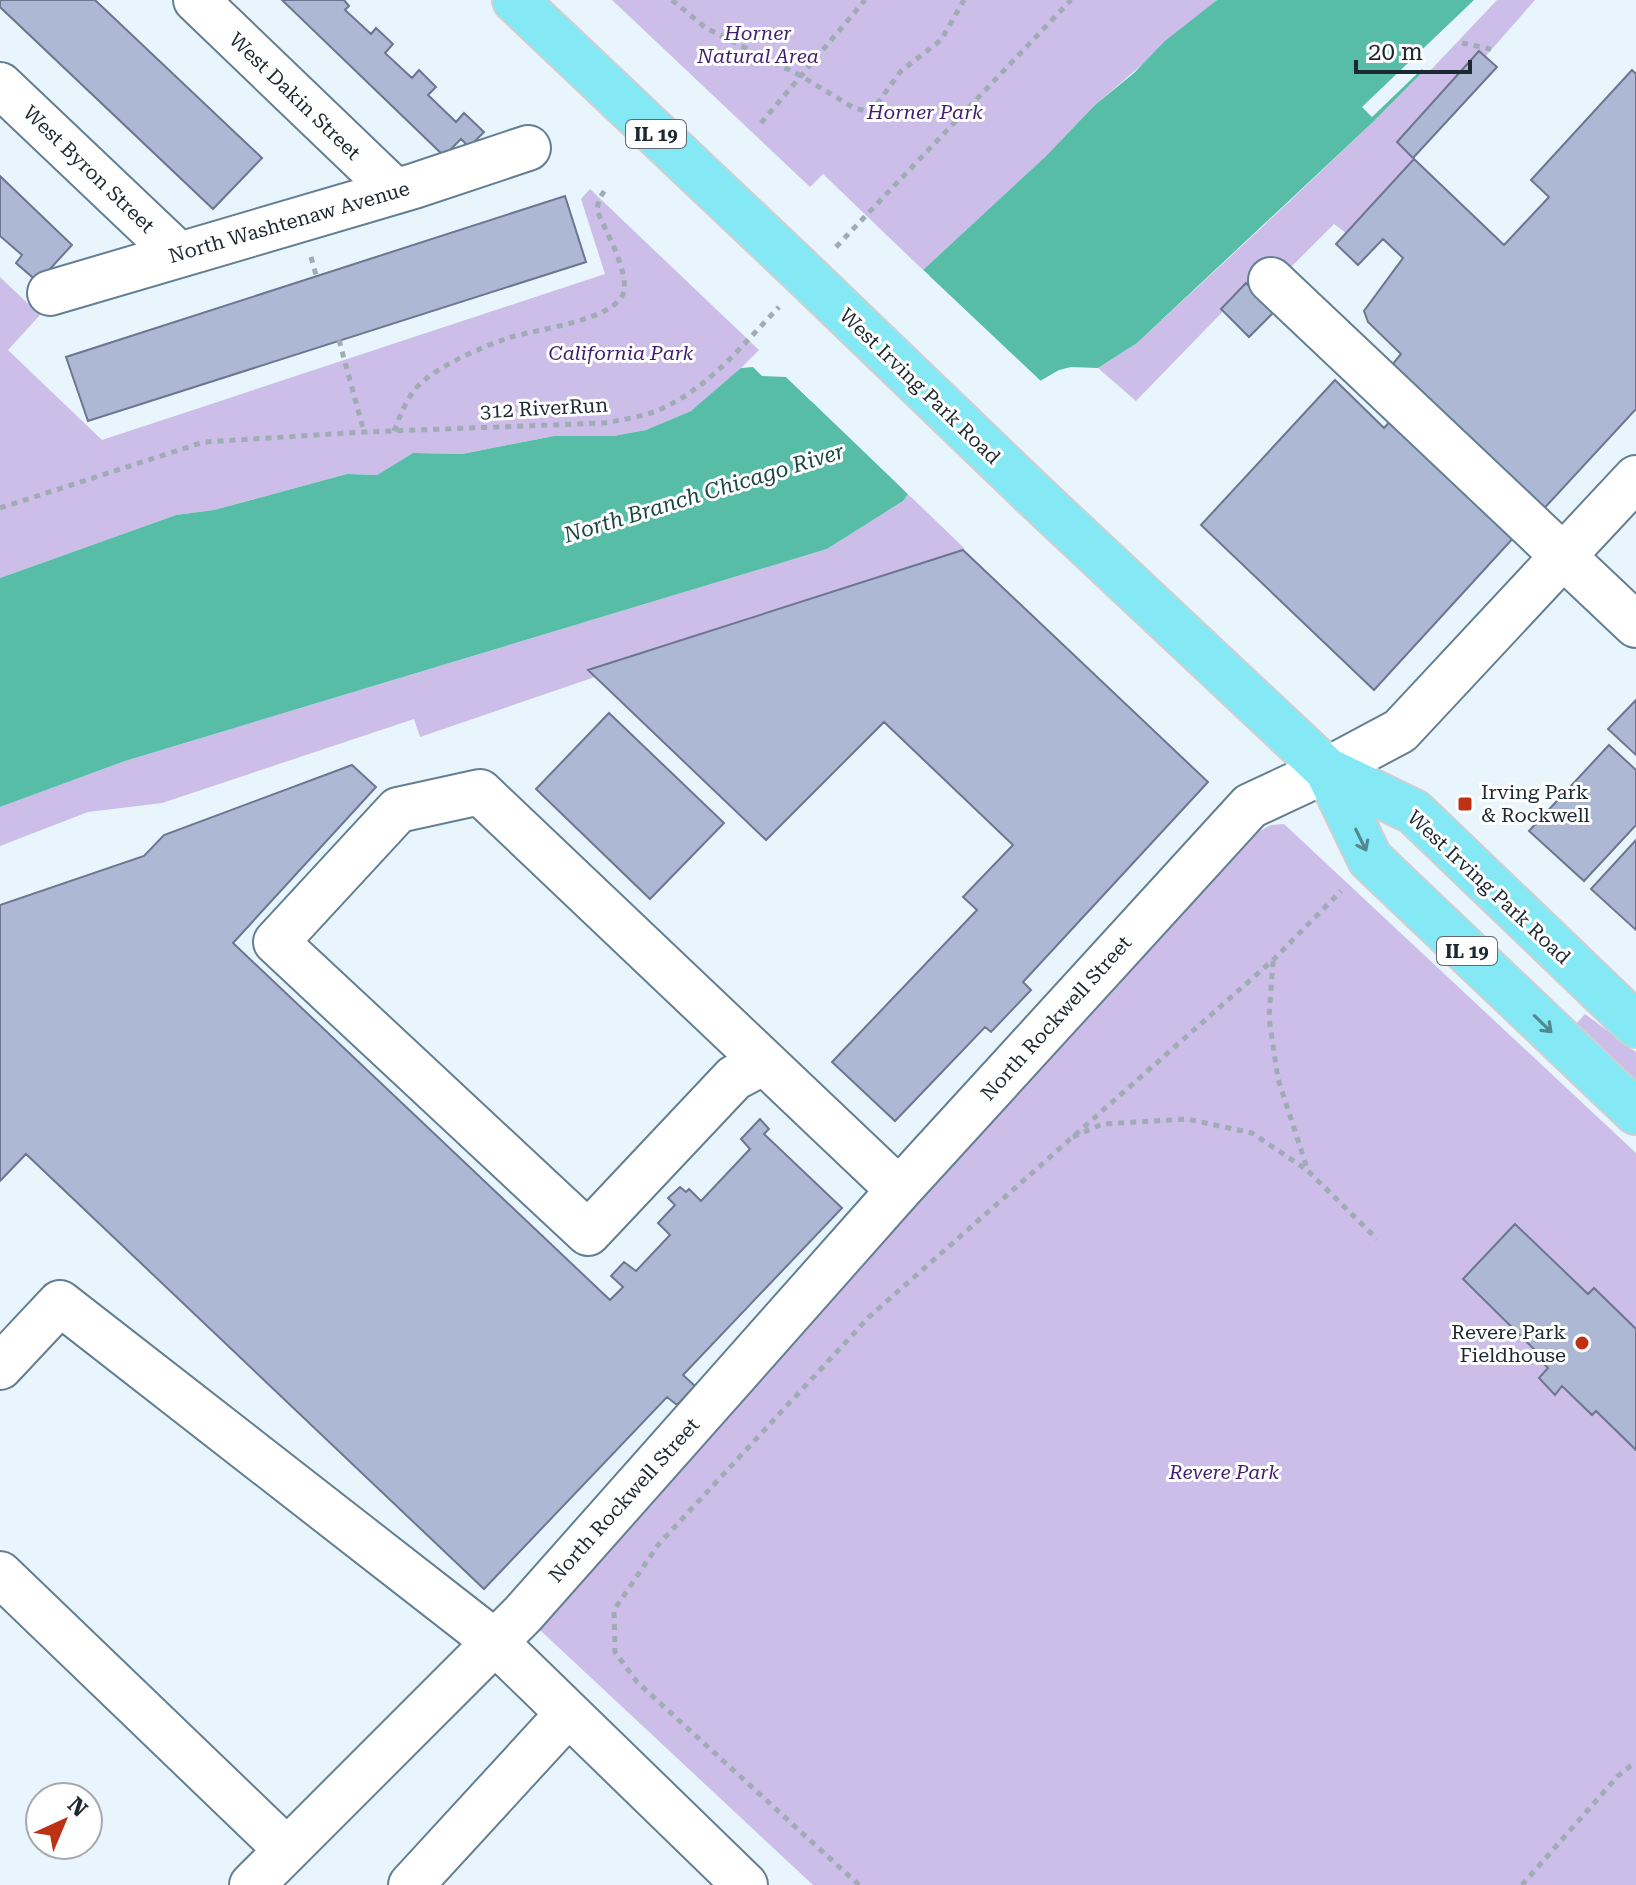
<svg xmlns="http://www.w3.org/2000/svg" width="1636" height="1885" viewBox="0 0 1636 1885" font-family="'Roboto Serif',serif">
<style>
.green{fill:#ccbde9}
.water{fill:#57bda6}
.pier{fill:#e9f5fd}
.building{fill:#adb8d4;stroke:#6d7690;stroke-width:2}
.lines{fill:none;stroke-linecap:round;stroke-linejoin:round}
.minor-casing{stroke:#647f92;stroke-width:48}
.major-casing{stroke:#cdd0d1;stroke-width:48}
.path{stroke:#a0acb4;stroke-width:5;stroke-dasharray:6 6;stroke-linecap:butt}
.minor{stroke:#fff;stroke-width:44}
.major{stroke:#85e9f5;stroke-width:44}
.major-bridge-casing{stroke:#cdd0d1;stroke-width:48;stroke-linecap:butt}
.major-bridge{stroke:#85e9f5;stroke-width:44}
.oneway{stroke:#518892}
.poi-dot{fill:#bd3214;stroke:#fff;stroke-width:3}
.labels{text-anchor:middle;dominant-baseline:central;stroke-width:6;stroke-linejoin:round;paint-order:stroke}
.shield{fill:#fff;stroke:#61686e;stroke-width:2}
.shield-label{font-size:18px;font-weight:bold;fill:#1d2830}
.park-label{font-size:20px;font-style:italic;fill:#431e6f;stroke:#fff}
.street-label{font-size:20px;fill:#1d2830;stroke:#fff}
.poi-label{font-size:20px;fill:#1d2830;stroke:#fff;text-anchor:start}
.water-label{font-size:22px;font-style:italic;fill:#1c493f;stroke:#fff}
</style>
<rect width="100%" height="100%" fill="#e9f5fd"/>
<!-- green -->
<path class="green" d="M612,0H1217L1095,105L1045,157L923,270L823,174L810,187Z
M1494,0H1535L1485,57L1479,51L1397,142L1414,159L1346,233L1334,224L1283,275L1270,263L1136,401L1098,368L1137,343L1257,232L1374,121Z
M590,189L759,350L726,383L691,411L646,430L613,436H554L462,454L413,453L377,475L347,474L214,510L176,515L0,578V277L40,315L8,350L102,440L605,274L581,199Z
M908,494L964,548L963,550L589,670L595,677L420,737L414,719L162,803L88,812L0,846V807L125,761L827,549L903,501Z
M1284,824L1636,1153V1885H813L526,1617L1260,831L1271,825Z
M1585,1014L1636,1052V1081L1576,1024Z"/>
<!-- water -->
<path class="water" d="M1217,0H1494L1374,121L1137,343L1098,368L1071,367L1059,370L1040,381L1020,362L902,488L908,494L903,501L827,549L125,761L0,807V578L176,515L214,510L347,474L377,475L413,453L462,454L554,436H613L646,430L691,411L741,368L753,367L762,376L786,377L811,401L930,276L923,270L1045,157L1095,105L1134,73L1165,41Z"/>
<!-- pier -->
<path class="pier" d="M1474,0H1497L1427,74L1422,69L1372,117L1362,107Z
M920,267L1043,383L1037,384L1021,368L907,487L912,492L911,497L782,373L789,374L811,395L924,277L920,271Z"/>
<!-- building -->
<path class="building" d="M0,0H95L262,158L213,209L0,7Z
M282,0H344L349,6L345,10L371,34L376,28L393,44L385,53L412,78L419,70L436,87L428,95L456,122L464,113L484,132L469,147L461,139L444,156Z
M1479,51L1497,67L1413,158L1397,142Z
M1632,70L1636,74V409L1538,515L1388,370L1401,354L1368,322L1364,311L1403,258L1383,239L1358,265L1336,244L1414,159L1504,245L1549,197L1531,180Z
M0,176L72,245L38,282L16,263L22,255L0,236Z
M565,196L586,262L88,421L66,357Z
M1246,283L1275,311L1249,337L1221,309Z
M1335,380L1384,428L1394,417L1516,535L1374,690L1201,525Z
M963,550L1208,782L1023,982L1031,990L991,1032L985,1027L895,1121L832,1062L977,910L963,897L1013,845L884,722L766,840L588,670Z
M1636,700V755L1608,729Z
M609,713L724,823L650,899L536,789Z
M1609,745L1636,770V825L1584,881L1529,831Z
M352,765L376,787L233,943L610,1300L623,1287L611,1276L624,1262L636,1271L670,1235L658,1223L675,1205L668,1198L680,1187L686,1192L689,1189L701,1201L750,1149L741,1139L760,1119L769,1129L764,1134L842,1208L683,1375L695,1386L677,1405L667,1397L484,1589L26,1154L0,1181V905L144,856L164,835Z
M1636,840V930L1591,889Z
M1515,1224L1588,1294L1594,1288L1636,1329V1450L1596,1411L1592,1415L1562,1386L1555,1395L1539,1378L1548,1368L1540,1360L1543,1358L1463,1279Z"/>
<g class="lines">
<defs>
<path id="minor" d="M196,0L395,191
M0,85L178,254
M1271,280L1636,625
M50,293L414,186L528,148
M764,1062L734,1078L588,1233L276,942L398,810L480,792L899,1190
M0,1367L60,1303L495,1642L745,1885
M0,1574L287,1850
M252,1885L523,1614L899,1190L1250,806L1327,770L1400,731L1636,478
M411,1885L568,1714"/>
<path id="major" d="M515,0L797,267
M1033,494L1327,770L1414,812L1636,1025
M1327,770L1370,859L1636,1112"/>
</defs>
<!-- minor casing -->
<use href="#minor" class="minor-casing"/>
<!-- major casing -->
<use href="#major" class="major-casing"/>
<!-- path -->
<path class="path" d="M672,0L706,28L801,76L854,108L871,112L901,71L941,40L964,0
M1462,43L1491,49
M761,123L865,0
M836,247L1071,0
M311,257L316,275
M339,340L364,432
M394,431C401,414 407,396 421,383C444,363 480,348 508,338C535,329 617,321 624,291C628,270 605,230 597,210L599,199L605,190
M0,508L204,442L364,432L604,423C626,419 650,416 669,405C713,383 746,341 779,307
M1273,961L1269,1018L1278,1079L1308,1171L1377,1239
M1073,1137L1102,1124L1187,1119L1252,1133L1307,1170
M859,1885L637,1682L615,1652L614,1610L658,1545L869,1317L1273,960L1341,891
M1522,1885L1618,1776L1634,1763"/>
<!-- minor -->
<use href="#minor" class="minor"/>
<!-- major -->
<use href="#major" class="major"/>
<defs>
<path id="major-bridge" d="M797,267L1033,494"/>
</defs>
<!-- major-bridge casing -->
<use href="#major-bridge" class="major-bridge-casing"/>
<!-- major-bridge -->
<use href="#major-bridge" class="major-bridge"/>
</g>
<!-- one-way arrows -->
<defs><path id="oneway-shaft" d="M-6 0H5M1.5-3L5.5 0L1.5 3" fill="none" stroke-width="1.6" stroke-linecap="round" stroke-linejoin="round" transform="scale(2)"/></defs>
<g class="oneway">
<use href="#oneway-shaft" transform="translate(1361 840) rotate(64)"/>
<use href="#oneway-shaft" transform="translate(1543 1024) rotate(44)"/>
</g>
<!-- markers -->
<g class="poi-dot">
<rect x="1457" y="796" width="16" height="16" rx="4"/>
<circle cx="1582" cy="1343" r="8"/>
</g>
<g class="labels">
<!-- shield labels -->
<g class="shield">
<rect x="626" y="120" width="60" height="28" rx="6"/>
<rect x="1437" y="937" width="60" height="28" rx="6"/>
</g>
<g class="shield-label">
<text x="656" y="134">IL 19</text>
<text x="1467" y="951">IL 19</text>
</g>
<!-- park labels -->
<g class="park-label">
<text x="758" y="33">Horner<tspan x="758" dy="23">Natural Area</tspan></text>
<text x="925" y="112">Horner Park</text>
<text x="621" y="353">California Park</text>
<text x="1224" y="1472">Revere Park</text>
</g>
<!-- street labels -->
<g class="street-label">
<text transform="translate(295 96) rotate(44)">West Dakin Street</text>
<text transform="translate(89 169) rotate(44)">West Byron Street</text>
<text transform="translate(289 222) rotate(-16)">North Washtenaw Avenue</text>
<text transform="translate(920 386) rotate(44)">West Irving Park Road</text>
<text transform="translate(544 408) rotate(-3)">312 RiverRun</text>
<text transform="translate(1489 887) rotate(43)">West Irving Park Road</text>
<text transform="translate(1056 1018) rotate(-48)">North Rockwell Street</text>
<text transform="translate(624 1500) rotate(-48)">North Rockwell Street</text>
</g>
<!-- poi labels -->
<g class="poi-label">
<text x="1481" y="792">Irving Park<tspan x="1481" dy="23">&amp; Rockwell</tspan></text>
<text x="1566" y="1332" text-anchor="end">Revere Park<tspan x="1566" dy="23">Fieldhouse</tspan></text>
</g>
<!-- water labels -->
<g class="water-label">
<text transform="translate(704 493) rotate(-17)">North Branch Chicago River</text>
</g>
</g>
<!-- north arrow -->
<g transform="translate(64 1821) rotate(44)"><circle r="38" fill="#ffffff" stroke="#a5a9ac" stroke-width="2"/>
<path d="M0-6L14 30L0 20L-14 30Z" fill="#bd3214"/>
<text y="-12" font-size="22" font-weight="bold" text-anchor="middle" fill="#1d2830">N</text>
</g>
<!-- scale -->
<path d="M1356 60v12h114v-12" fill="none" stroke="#1d2830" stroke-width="4"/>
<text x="1368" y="60" font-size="24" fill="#1d2830" stroke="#ffffff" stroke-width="6" paint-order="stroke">20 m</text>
</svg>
